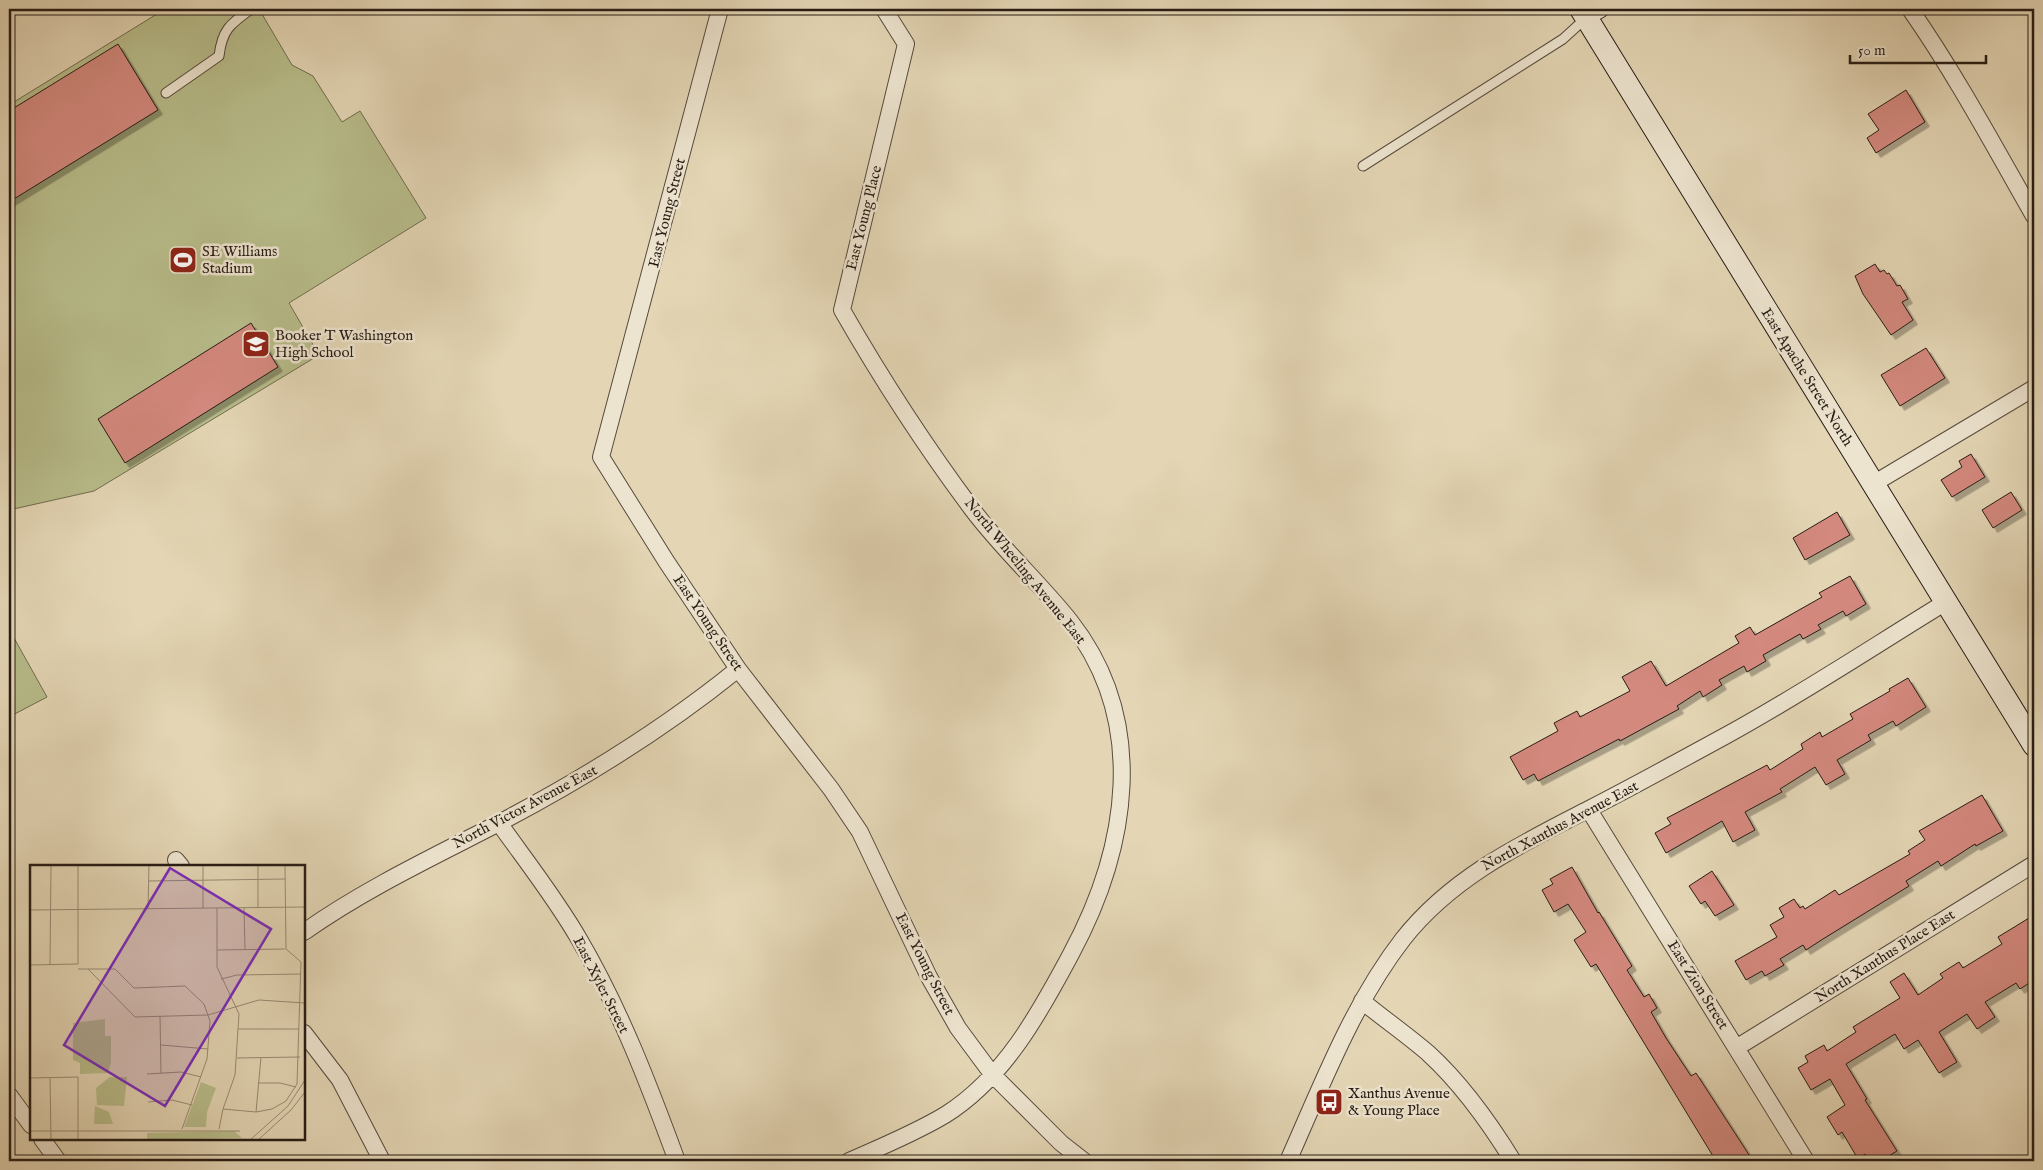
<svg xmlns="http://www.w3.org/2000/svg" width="2043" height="1170" viewBox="0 0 2043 1170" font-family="'IM FELL English',serif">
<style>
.green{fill:#b8bd8b;stroke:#706c50}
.building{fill:#d4897e;stroke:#271c15;filter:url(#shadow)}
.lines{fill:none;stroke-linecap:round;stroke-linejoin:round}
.service-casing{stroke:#564a3d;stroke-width:11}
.minor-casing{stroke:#564a3d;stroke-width:18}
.secondary-casing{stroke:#271c15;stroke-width:24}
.service{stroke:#ede4cf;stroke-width:9}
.minor{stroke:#ede4cf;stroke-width:16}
.secondary{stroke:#ede4cf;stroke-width:22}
.labels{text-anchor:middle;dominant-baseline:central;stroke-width:5;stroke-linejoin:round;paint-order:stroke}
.street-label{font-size:15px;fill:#271c15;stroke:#ede4cf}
.poi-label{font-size:15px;fill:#271c15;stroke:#ede4cf;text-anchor:start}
.inset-road{fill:none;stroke:#988c75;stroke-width:1}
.view{fill:#7b2cbf;fill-opacity:0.15;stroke:#7b2cbf;stroke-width:2.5}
.inset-edge{fill:none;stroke:#271c15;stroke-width:2.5}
</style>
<defs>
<filter id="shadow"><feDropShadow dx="4.5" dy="4.5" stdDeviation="0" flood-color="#0004"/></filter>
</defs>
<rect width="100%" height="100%" fill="#e4d6b5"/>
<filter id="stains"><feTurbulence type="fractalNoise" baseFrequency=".004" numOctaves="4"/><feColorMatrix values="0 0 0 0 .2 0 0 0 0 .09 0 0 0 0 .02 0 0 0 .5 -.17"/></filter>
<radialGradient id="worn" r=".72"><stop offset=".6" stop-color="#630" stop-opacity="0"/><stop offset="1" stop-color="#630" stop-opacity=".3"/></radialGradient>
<!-- green -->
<path class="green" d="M165,9H259L292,65L313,76L342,122L360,111L426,218L289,303L319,355L94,491L9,510V105Z
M9,629L47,697L9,717Z"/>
<!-- building -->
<path class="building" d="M118,44L158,110L9,202V111Z
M1906,90L1925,122L1876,153L1867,138L1879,130L1868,114Z
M1875,264L1880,272L1884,270L1887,274L1889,273L1897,286L1900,285L1908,299L1902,302L1913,320L1891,335L1863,294L1855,276Z
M251,323L278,367L125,463L98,419Z
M1926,348L1945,378L1900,406L1881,375Z
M1971,454L1985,477L1952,497L1941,480L1962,467L1959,461Z
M2011,492L2022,510L1993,528L1982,510Z
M1837,512L1850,535L1805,560L1793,538Z
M1850,576L1866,604L1846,616L1843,611L1818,625L1821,629L1803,639L1800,634L1763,655L1766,661L1747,672L1744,666L1719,680L1722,685L1703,697L1700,691L1677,706L1679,709L1620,741L1619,739L1538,781L1534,774L1523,780L1510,757L1558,731L1554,723L1577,711L1580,717L1630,691L1622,677L1651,661L1666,686L1739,643L1735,636L1750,627L1755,635L1822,597L1819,593Z
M1908,678L1926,707L1896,726L1893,721L1868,735L1871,740L1837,760L1845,774L1826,785L1815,767L1780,789L1782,792L1745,812L1755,830L1733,842L1722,821L1666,853L1655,833L1671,824L1667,818L1767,765L1770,770L1803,749L1801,744L1820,732L1822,737L1853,719L1850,714L1890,691L1889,689Z
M1982,795L2003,831L1976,846L1975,844L1941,866L1938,861L1906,881L1909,886L1823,939L1806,950L1803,945L1780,959L1784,965L1765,976L1762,971L1746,980L1735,961L1777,937L1770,925L1784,917L1779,908L1794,899L1800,908L1803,906L1805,909L1835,890L1839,895L1910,854L1908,851L1925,840L1919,831Z
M1572,867L1598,913L1599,912L1632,966L1627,970L1644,997L1649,994L1657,1008L1651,1012L1666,1038L1691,1076L1696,1073L1753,1161H1716L1596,964L1591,967L1574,940L1586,932L1568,904L1554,912L1542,890L1553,884L1550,879Z
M1712,871L1734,905L1715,916L1705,901L1701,904L1689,886Z
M2034,915V980L2020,989L2016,983L1985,1002L1995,1017L1977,1029L1967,1014L1939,1032L1957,1062L1939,1073L1918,1040L1904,1049L1895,1034L1846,1064L1867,1099L1865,1100L1897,1151L1880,1161H1869L1865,1154L1858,1159L1842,1132L1838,1135L1827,1117L1845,1105L1830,1079L1811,1090L1798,1068L1808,1062L1805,1056L1824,1045L1827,1051L1856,1032L1853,1027L1900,998L1890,982L1904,973L1918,995L1943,978L1940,974L1959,962L1963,968L2002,944L1998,937Z"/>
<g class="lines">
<defs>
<path id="service" d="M166,93L219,56C222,30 230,24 251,9
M1363,166L1563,39L1586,18"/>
<path id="minor" d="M720,9L601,457L666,561L738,669L831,789L860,832L929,977L958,1028L992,1074L1061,1143L1084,1161
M1910,9C1956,75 1994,146 2034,216
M1586,18L1601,9
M1873,484L2034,388
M1589,810L1806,1161
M499,823C526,861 556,899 579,939C620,1009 649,1085 677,1161
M176,860L181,866
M304,932C365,889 433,857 499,823C583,779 664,729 738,669
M1362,1001C1384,1019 1407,1035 1428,1053C1462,1084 1489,1122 1513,1161
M304,1033L340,1080L382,1161
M1736,1048L2034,864
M9,1095L31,1125
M42,1139L58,1161
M849,1161C881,1147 915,1133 945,1115C1004,1078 1039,1014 1071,954C1128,848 1149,722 1070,621C1039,582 1002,549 972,509C925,446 881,378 842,310L906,44L884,9
M1288,1161C1322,1085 1352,1005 1403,939C1452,877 1521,844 1589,809C1636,785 1681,760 1727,735C1802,694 1874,646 1946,602"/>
<path id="secondary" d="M1581,9L2034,745"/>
</defs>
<!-- service casing -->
<use href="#service" class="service-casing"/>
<!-- minor casing -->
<use href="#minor" class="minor-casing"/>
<!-- secondary casing -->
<use href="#secondary" class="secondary-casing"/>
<!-- service -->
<use href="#service" class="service"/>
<!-- minor -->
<use href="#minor" class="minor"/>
<!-- secondary -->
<use href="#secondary" class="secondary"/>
</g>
<!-- icons -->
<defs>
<symbol id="stadium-square" viewBox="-11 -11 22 22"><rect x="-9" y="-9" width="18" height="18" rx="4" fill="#8f2418" stroke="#ede4cf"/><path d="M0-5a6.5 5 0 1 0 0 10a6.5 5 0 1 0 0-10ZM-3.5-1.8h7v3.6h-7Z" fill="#fff"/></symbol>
<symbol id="school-square" viewBox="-11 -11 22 22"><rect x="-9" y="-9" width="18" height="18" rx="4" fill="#8f2418" stroke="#ede4cf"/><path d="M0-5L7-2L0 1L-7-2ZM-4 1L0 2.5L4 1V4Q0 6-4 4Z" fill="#fff"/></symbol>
<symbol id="bus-square" viewBox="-11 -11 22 22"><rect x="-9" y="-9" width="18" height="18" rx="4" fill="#8f2418" stroke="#ede4cf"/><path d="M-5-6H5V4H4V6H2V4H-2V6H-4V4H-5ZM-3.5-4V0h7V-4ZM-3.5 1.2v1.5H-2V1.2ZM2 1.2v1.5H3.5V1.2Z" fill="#fff"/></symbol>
</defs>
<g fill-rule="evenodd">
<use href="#stadium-square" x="167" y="244" width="32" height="32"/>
<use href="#school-square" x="240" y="328" width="32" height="32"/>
<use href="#bus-square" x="1313" y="1086" width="32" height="32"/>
</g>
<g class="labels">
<!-- street labels -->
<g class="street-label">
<text transform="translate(667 213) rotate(-76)">East Young Street</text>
<text transform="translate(864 218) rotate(-76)">East Young Place</text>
<text transform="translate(1807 377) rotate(58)">East Apache Street North</text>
<text transform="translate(1025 571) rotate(51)">North Wheeling Avenue East</text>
<text transform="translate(708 623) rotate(56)">East Young Street</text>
<text transform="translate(525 807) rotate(-28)">North Victor Avenue East</text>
<text transform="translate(1560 826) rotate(-28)">North Xanthus Avenue East</text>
<text transform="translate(1885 956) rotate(-32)">North Xanthus Place East</text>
<text transform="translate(925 964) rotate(63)">East Young Street</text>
<text transform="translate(601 985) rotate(63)">East Xyler Street</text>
<text transform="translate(1698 985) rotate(58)">East Zion Street</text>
</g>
<!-- poi labels -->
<g class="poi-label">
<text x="202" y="251">SE Williams<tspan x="202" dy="17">Stadium</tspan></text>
<text x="275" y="335">Booker T Washington<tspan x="275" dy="17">High School</tspan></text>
<text x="1348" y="1093">Xanthus Avenue<tspan x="1348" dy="17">&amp; Young Place</tspan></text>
</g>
</g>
<!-- overview -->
<g transform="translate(30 865)">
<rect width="275" height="275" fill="#e4d6b5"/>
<path d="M75,154V171H81V197L78,208L50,209V198L43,195V158ZM80,212H97L94,241L67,240L66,223ZM171,217L186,223L177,247L176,262H154ZM65,241L79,247L83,259H64ZM204,266L212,273L117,275V268Z" fill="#b8bd8b"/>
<path class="inset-road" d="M173,0V43M228,0V42M119,16L255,14M187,43V102L209,149L205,210L193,244L189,264M214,43L215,84M118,44L119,0M0,45L275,42M187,85L255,84M0,100L48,99V0M20,100L21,0M48,104H58L105,152L178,150L229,135L275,138M58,104H85L104,123L155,121L174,139L180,156L177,194L152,264M191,114L207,110L271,109M130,151L131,208M208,164H269M131,180L178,184M207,193L270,192M117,209L151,207L171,212M0,213L48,212V275M20,213L21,275M228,218H250L266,222M118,237L142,235L162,240M193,244L226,247L242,244L256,236L267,219L271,97L256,84L255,0M226,247L231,192M0,266H210M220,275L258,241L275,215M228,275L261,245L275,227"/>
<path class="view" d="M140,3L241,64L135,241L34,180Z"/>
<rect width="275" height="275" class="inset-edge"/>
</g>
<!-- margin -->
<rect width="2043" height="1170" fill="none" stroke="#e4d6b5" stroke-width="30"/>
<rect x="10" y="10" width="2023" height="1150" fill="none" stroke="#271c15" stroke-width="2.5"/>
<rect x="15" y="15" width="2013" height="1140" fill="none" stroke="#271c15"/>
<!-- scale -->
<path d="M1850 55v8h136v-8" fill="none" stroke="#271c15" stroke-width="2.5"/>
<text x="1858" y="55" font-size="15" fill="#271c15" stroke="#ede4cf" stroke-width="4" paint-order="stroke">50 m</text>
<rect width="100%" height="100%" filter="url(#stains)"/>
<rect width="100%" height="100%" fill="url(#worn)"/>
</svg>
